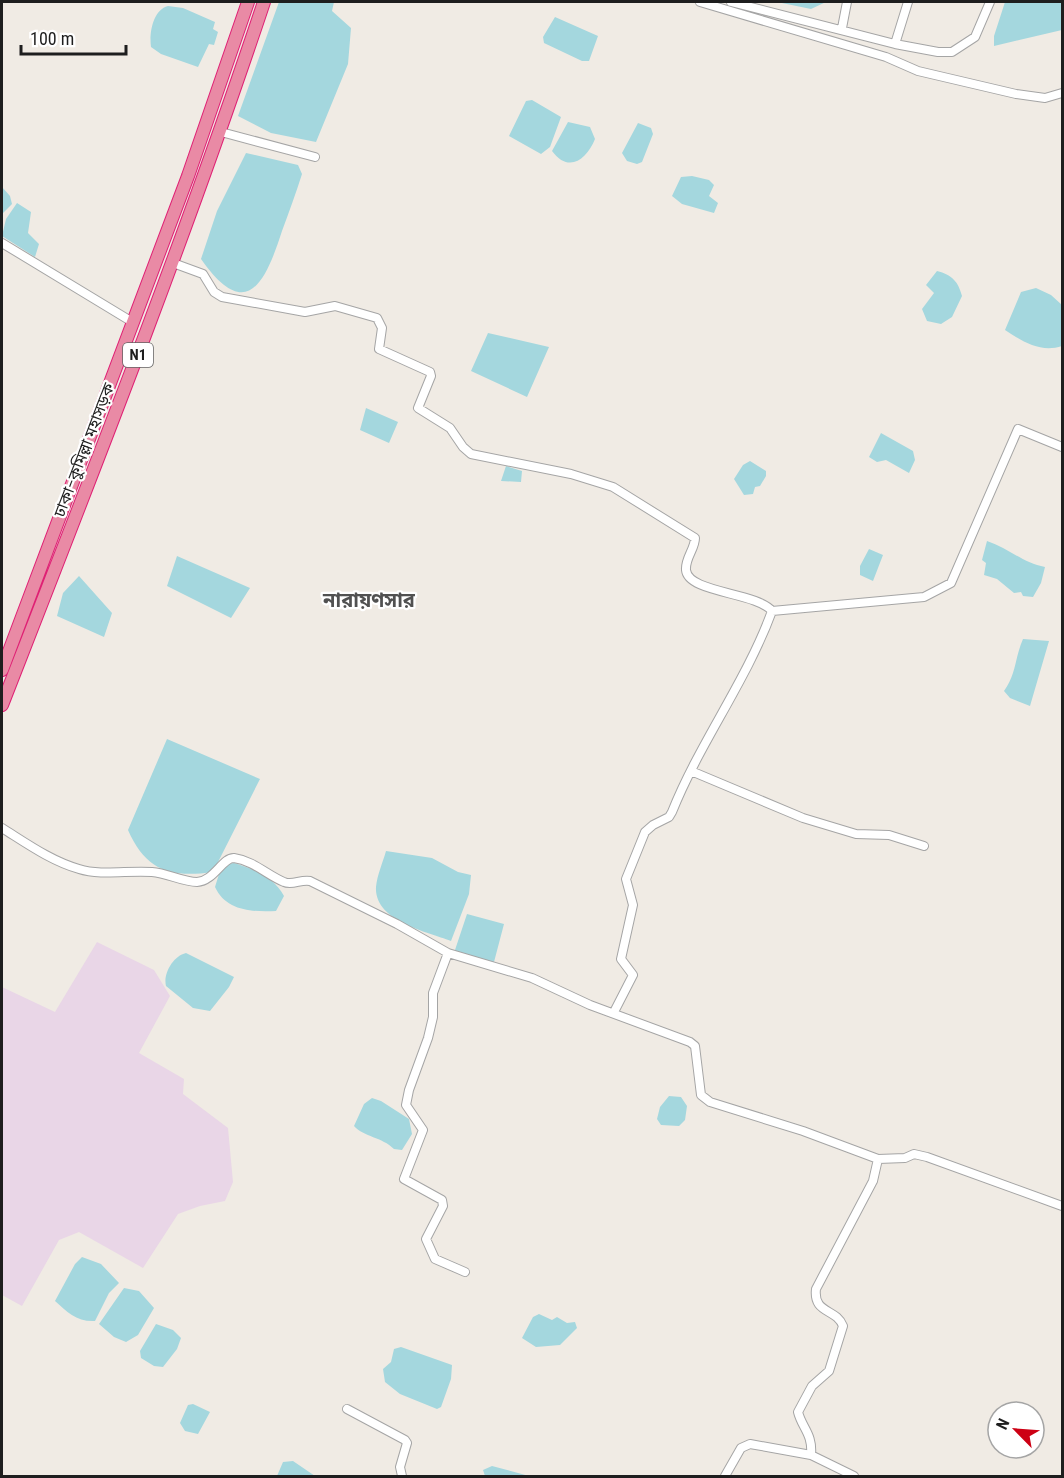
<svg xmlns="http://www.w3.org/2000/svg" width="1064" height="1478" viewBox="0 0 1064 1478" font-family="'Roboto Condensed','Noto Sans Bengali',sans-serif">
<style>
.industrial{fill:#e9d6e7}
.water{fill:#a4d7de}
.lines{fill:none;stroke-linecap:round;stroke-linejoin:round}
.minor-casing{stroke:#a5a5a5;stroke-width:10}
.highway-casing{stroke:#df2074;stroke-width:14}
.minor{stroke:#fff;stroke-width:8}
.highway{stroke:#e98aa5;stroke-width:12}
.labels{text-anchor:middle;dominant-baseline:central;stroke-width:4.5;stroke-linejoin:round;paint-order:stroke}
.shield{fill:#fff;stroke:#626262;stroke-width:1.5}
.shield-label{font-size:15px;font-weight:bold;fill:#1e1e1e}
.street-label{font-size:16px;fill:#1e1e1e;stroke:#fff}
.quarter-label{font-size:20px;font-weight:bold;fill:#515151;stroke:#fff}
</style>
<rect width="100%" height="100%" fill="#f0ebe4"/>
<!-- industrial -->
<path class="industrial" d="M97,942L154,970L170,996L139,1053L184,1079L183,1094L228,1128L233,1182L225,1201L200,1206L178,1214L143,1268L79,1232L59,1240L22,1306L2,1295V987L55,1012Z"/>
<!-- water -->
<path class="water" d="M279,2H334L332,11L351,28L348,64L316,142L271,133L238,116Z
M777,2H826L811,9Z
M1005,2H1062V30L994,46V36Z
M168,6L183,8L215,22L213,29L218,32L214,45L209,44L198,67L161,54L151,47C149,33 153,10 168,6Z
M555,17L598,36L589,61H582L544,43L543,37Z
M532,100L561,117L550,147L541,154L509,136L526,101Z
M568,122L590,127L595,139C587,159 569,174 552,151Z
M638,123L651,128L653,134L642,162L637,164L627,161L622,153Z
M246,153L298,165L302,174C296,193 289,212 282,231C265,284 246,323 201,259L217,211Z
M692,176L709,180L714,185L709,196L718,203L714,213L682,204L672,196L681,177Z
M2,187L10,196L12,204L2,214Z
M17,203L31,212L28,233L39,244L35,257L2,236L6,219Z
M937,271C952,275 958,281 962,296L952,317L941,324L927,321L922,309L934,293L926,285Z
M1036,288L1051,295L1062,305V346C1041,353 1023,342 1005,330L1021,292Z
M488,333L549,347L527,397L471,371Z
M366,408L398,422L389,443L360,430Z
M881,433L913,451L915,460L909,473L886,460L877,462L869,457Z
M750,461L766,471V476L760,486L755,487L753,494L744,495L734,479L743,465Z
M506,466L522,471L521,482L501,481Z
M987,541C1008,548 1023,563 1045,567L1041,583L1033,597L1023,596L1021,592L1014,593L997,579L984,575L986,563L982,560Z
M869,549L883,555L873,581L860,575V566Z
M177,556L250,588L231,618L167,586Z
M79,576L112,613L104,637L57,616L63,593Z
M1023,639L1049,641L1030,706L1010,698L1004,691C1016,675 1015,657 1023,639Z
M167,739L260,779L213,872C171,878 146,871 128,830Z
M386,851L432,858L458,872L471,875L469,894L451,941C427,932 374,921 376,887C377,875 383,862 386,851Z
M234,863C254,869 274,877 284,896L276,911C252,912 226,911 215,887L219,874L227,864Z
M467,914L504,924L494,962L454,953Z
M186,953L234,977L229,987L210,1011L193,1008L166,986C163,974 173,956 186,953Z
M669,1096L681,1097L687,1106L685,1120L679,1126L661,1125L657,1119L660,1107Z
M372,1098L381,1101L409,1119L412,1134L402,1150L394,1149C382,1137 364,1137 354,1126L364,1104Z
M82,1257L101,1264L119,1283L109,1293L95,1321C77,1322 67,1312 55,1301L75,1264Z
M124,1288L139,1291L154,1308L138,1335L126,1342L114,1337L99,1324Z
M539,1314L552,1320L557,1317L567,1323L575,1322L577,1328L560,1345L536,1347L522,1338L533,1317Z
M156,1324L173,1330L181,1338L177,1349L163,1367L154,1366L141,1358L140,1351Z
M401,1347L452,1365L451,1379L441,1407L437,1409L400,1394L385,1382L383,1369L391,1362L394,1349Z
M193,1404L210,1412L198,1434L185,1431L180,1423L188,1405Z
M293,1461L315,1476H277L283,1462Z
M492,1466L529,1476H485L483,1470Z"/>
<g class="lines">
<defs>
<path id="minor" d="M700,2L886,57L918,71L1016,94L1045,98L1062,93
M731,2L895,44L938,52H952L975,37L990,2
M842,28L847,2
M895,44L908,2
M221,132L315,157
M2,243L134,323
M173,263L203,274L214,292L222,297L305,312L335,306L377,318L382,328L379,349L430,372L431,376L418,408L450,428L463,447L471,454L571,474L613,487L695,538C695,549 685,558 686,570C688,593 756,592 772,611
M772,611L924,597L951,583L1018,429L1062,447
M691,771L803,818L856,834L889,835L924,846
M2,828C26,843 51,861 79,869C101,876 129,870 152,872C167,873 183,882 197,882C214,881 223,857 234,858C254,861 267,875 284,882C292,886 301,879 310,881L397,924L448,953L532,978L590,1005L690,1042L695,1046L701,1095L710,1102L803,1131L878,1159L905,1158L914,1154L927,1157L1062,1206
M448,953L433,993V1017L428,1038L409,1090L406,1105L423,1130L404,1179L442,1200L443,1206L426,1239L435,1259L465,1272
M614,1012L633,975L621,959L633,905L626,879L645,832L653,825L669,817L672,812C700,742 746,682 772,611
M347,1409L405,1440L407,1443L400,1467L402,1476
M811,1455C813,1434 802,1428 798,1412L812,1386L829,1371L843,1326C836,1308 813,1314 816,1289L873,1181L878,1159
M725,1476L741,1448L750,1444L811,1455L854,1476"/>
<path id="highway" d="M2,670L188,176L248,2
M2,705C93,472 185,239 264,2"/>
</defs>
<!-- minor casing -->
<use href="#minor" class="minor-casing"/>
<!-- highway casing -->
<use href="#highway" class="highway-casing"/>
<!-- minor -->
<use href="#minor" class="minor"/>
<!-- highway -->
<use href="#highway" class="highway"/>
</g>
<g class="labels">
<!-- shield labels -->
<rect class="shield" x="123" y="343" width="30" height="24" rx="4.5"/>
<g class="shield-label">
<text x="138" y="355">N1</text>
</g>
<!-- street labels -->
<g class="street-label">
<text transform="translate(84 450) rotate(-69)">ঢাকা–কুমিল্লা মহাসড়ক</text>
</g>
<!-- quarter labels -->
<g class="quarter-label">
<text x="369" y="600">নারায়ণসার</text>
</g>
</g>
<!-- border -->
<rect width="1064" height="1478" fill="none" stroke="#1e1e1e" stroke-width="6"/>
<!-- north arrow -->
<g transform="translate(1016 1430) rotate(295)"><circle r="28" fill="#ffffff" stroke="#a5a5a5" stroke-width="1.5"/>
<path d="M0-4.5L10 22L0 15L-10 22Z" fill="#cd0014"/>
<text y="-9" font-size="16" font-weight="bold" text-anchor="middle" fill="#1e1e1e">N</text>
</g>
<!-- scale -->
<path d="M21 45v9h105v-9" fill="none" stroke="#1e1e1e" stroke-width="3"/>
<text x="30" y="45" font-size="18" fill="#1e1e1e" stroke="#ffffff" stroke-width="4.5" paint-order="stroke">100 m</text>
</svg>
